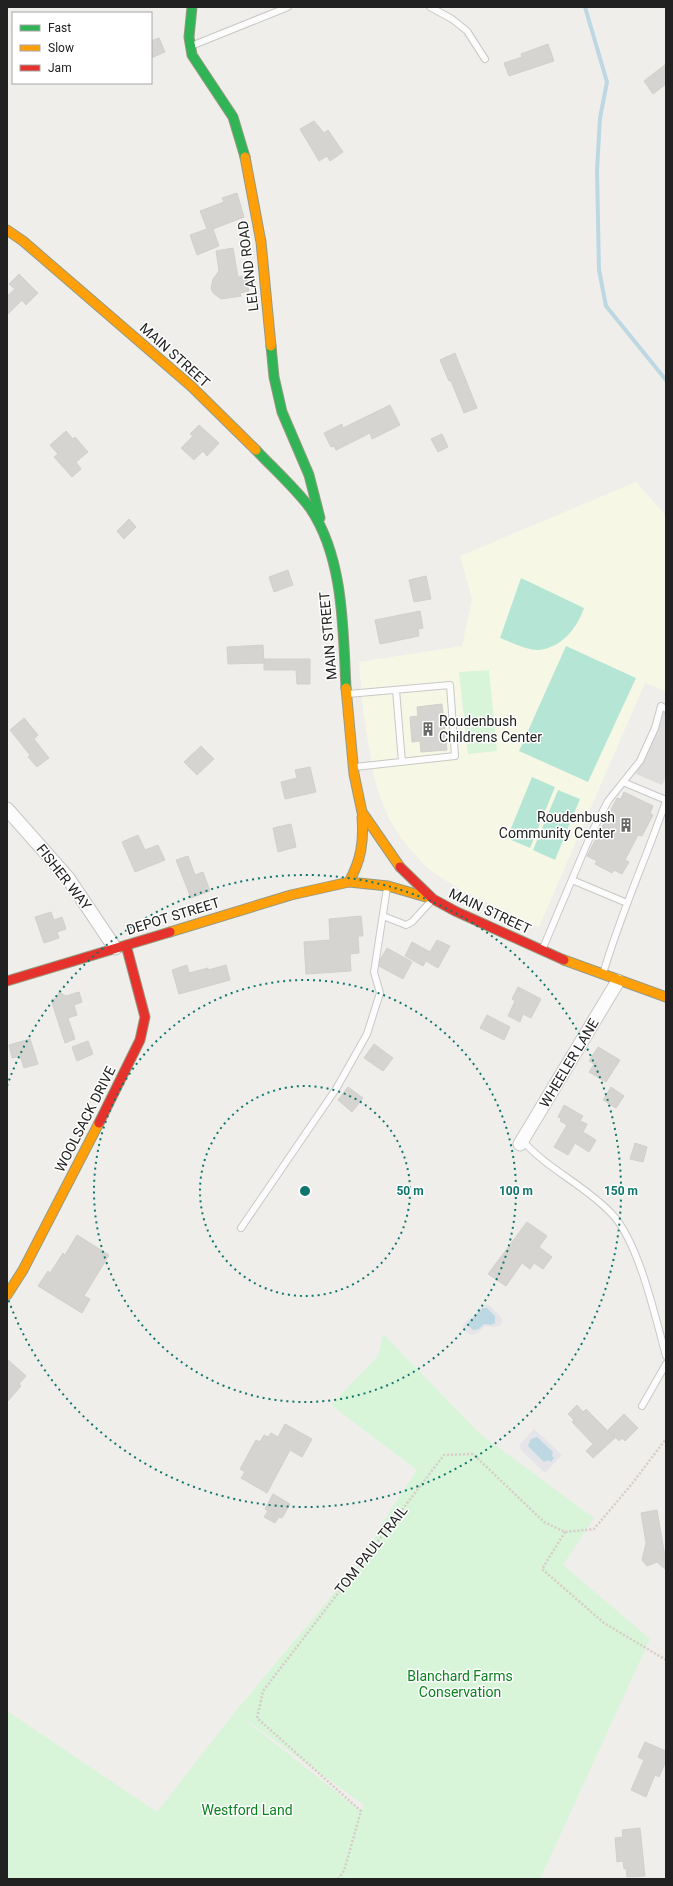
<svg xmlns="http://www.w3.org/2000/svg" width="673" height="1886" viewBox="0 0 673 1886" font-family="Roboto,sans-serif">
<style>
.residential{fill:#dedddb}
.education{fill:#f7f7e6}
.park{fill:#d8f5da;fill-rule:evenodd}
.pitch{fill:#b5e6d5}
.plaza{fill:#e5e4e8;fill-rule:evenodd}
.water{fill:#bdd8e2}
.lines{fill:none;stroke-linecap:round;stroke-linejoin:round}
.stream{stroke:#bdd8e2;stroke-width:4}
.building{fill:#d6d4d1;stroke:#d2d0cb}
.lane-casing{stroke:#c8c8c6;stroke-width:8}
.street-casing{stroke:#c8c8c6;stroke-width:15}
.fast-casing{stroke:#969a81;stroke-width:11}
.slow-casing{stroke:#969a81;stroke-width:11}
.jam-casing{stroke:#969a81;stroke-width:11}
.path{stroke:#d8cbc8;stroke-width:2.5;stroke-dasharray:2 2;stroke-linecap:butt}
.lane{stroke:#fdfcfc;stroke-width:6}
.street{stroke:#fdfcfc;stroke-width:13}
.fast{stroke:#30b455;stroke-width:9}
.slow{stroke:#ff9f0a;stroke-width:9}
.jam{stroke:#e5322d;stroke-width:9}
.ring{fill:none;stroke:#0f766e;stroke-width:2;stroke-dasharray:2 4}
.labels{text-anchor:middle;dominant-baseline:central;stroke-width:3;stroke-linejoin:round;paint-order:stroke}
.street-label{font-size:14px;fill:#212121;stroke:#fff}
.poi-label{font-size:14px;fill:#212121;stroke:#fff;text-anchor:start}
.park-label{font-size:14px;fill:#0b821d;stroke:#fff}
.centre{fill:#0f766e;stroke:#fff;stroke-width:2}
.ring-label{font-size:12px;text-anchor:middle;font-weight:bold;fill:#0f766e;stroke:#fff;stroke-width:3;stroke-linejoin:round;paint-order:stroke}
</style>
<rect width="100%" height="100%" fill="#efeeea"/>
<!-- residential -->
<path class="residential" d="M665,707L666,777L662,785L636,774Z"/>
<!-- education -->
<path class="education" d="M636,482L666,516V691L645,683L539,927L463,891L434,873L423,864L401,838L389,819L377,788L373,772L363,710L359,662L462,646L472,599L460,556Z"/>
<!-- park -->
<path class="park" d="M489,670L497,751L468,754L459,672Z
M383,1334L479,1433L594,1518L563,1565L650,1639L540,1879H7V1711L157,1812L235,1712L365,1556L383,1522L417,1470L331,1405L378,1356ZM245,1719L364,1805L361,1811L245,1720Z"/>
<!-- pitch -->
<path class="pitch" d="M521,578L584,608C577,628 562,648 538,650C526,650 511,642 500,638Z
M566,646L636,678L588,782L519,751Z
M532,777L555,787L530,848L507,838Z
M558,790L580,799L555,860L533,850Z"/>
<!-- plaza -->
<path class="plaza" d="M484,1305H489L500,1316L502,1320L501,1325L495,1327L485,1326L478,1333L470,1335L464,1330L463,1325L466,1321L474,1316L479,1308ZM480,1310H489L495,1316L491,1325L484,1324L479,1329L473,1318L476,1317Z
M534,1429L562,1455L545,1473L521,1450L520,1444Z"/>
<!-- water -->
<path class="water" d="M483,1308H487L495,1316V1323L491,1325L484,1324L479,1329L473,1330L469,1326L468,1323Z
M537,1437L553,1452L552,1456L554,1458L551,1462L549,1460L544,1462L528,1446L531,1439Z"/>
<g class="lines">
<!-- stream -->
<path class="stream" d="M585,7L607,82L600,118L597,170L599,270L606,306L666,380"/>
</g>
<!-- building -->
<path class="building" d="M159,38L165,52L151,58V41Z
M548,44L554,61L509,76L504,63L522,57L521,54Z
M666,64V84L653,94L644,81Z
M314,121L324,133L328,130L343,152L330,161L327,156L319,161L300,129Z
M237,193L244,217L213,229L219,246L197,255L190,235L207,229L200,211L224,202L222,198Z
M233,248L238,277L246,276L249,291L240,293L241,296L221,299L213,293L211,288L213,279L219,271L216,251Z
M19,274L38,293L26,305L22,300L7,315V296L15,289L9,284Z
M455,353L477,408L464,413L451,381H449L440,360Z
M390,405L400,425L372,439L370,433L336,450L334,446L331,447L324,433L342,424L343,428Z
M199,425L219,443L207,456L203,451L194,460L181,448L193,436L190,434Z
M66,431L73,439L75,437L88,452L76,462L81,469L72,477L54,457L58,454L50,445Z
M442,434L448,447L438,452L431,439Z
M129,519L136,527L124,539L117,531Z
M288,570L293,585L274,592L269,577Z
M426,576L431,599L414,602L409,580Z
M420,611L423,628L418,629L419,636L380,644L375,620Z
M263,645L264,663L228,664L227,647Z
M264,659H310V684H297L296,670H264Z
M442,704L447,750L421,752L420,741L412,742L410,717L418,716L417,707Z
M24,718L38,735L34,739L49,758L37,767L28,757L30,755L10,730Z
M201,746L214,759L197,775L184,762Z
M310,767L316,792L285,799L281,782L297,778L295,770Z
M624,792L653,806L650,813L653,815L642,836L638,835L625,860L629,862L622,874L614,870L612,873L595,864L597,861L587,856L617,798L621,799Z
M291,824L296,847L278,852L273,828Z
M138,835L145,850L158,845L165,860L135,872L122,842Z
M188,856L195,875L203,872L210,891L191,898L176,860Z
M51,912L54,920L62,917L66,929L57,932L59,938L44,943L35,917Z
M361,916L363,936H358L359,953L350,954L351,971L306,974L304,942L330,940L329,919Z
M437,940L450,946L438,968L426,961L423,966L405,956L412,942L430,952Z
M387,948L412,962L403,979L379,966L380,960Z
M187,965L189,973L208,968V970L226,965L230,980L179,994L172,970Z
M518,987L541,999L531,1018L523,1014L520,1022L508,1016L515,1001L512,999Z
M59,992L66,996L79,992L82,1002L74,1005L77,1015L68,1018L75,1039L65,1043L51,1000L57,998Z
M487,1015L510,1027L504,1040L480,1028Z
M30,1039L38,1064L24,1068L20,1056L12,1058L9,1045Z
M88,1041L93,1054L77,1061L72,1047Z
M374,1044L393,1058L383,1071L364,1058Z
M598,1047L620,1060L606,1082L589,1072L594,1064L589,1061Z
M348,1087L363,1098L352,1112L338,1100Z
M611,1087L624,1096L616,1108L603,1100Z
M564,1105L583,1116L580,1121L587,1124L583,1132L596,1140L589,1152L575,1143L568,1155L554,1147L567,1125L560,1121L561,1118L558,1117Z
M635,1143L647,1147L643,1162L630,1159Z
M527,1222L547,1236L539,1247L552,1257L543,1269L534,1263L530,1269L522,1263L506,1286L488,1274Z
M77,1235L109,1255L84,1296L90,1299L82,1313L38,1286L48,1271L50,1273L63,1253L65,1255Z
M7,1359L26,1376L19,1384L21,1386L7,1402Z
M577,1405L583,1412L586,1409L615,1438L593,1458L586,1451L593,1444L572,1422L574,1420L568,1414Z
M624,1414L638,1428L625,1441L622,1438L619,1441L608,1430Z
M285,1424L312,1439L302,1457L290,1450L267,1493L241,1478L245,1472L240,1469L256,1440L260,1442L264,1435L268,1437L271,1433L278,1437Z
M273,1494L290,1504L282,1518L279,1517L275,1523L264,1517L268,1511L265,1509Z
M657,1510L666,1562V1570L657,1562L647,1566L642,1560L646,1543L641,1513Z
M645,1742L666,1751V1761L659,1777L655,1775L646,1797L631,1790L644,1760L638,1757Z
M640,1828L645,1876L627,1877L626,1868L624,1869L623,1861L617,1862L615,1838L623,1837L622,1830Z"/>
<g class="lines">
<defs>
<path id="lane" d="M430,7L452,19L467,31L485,59
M191,46L288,7
M396,690L402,762
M348,694L450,685L455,756L355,767
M623,782L666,800
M572,880L627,903
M383,916L406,925L412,922L432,900
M543,948L592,832L608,801L640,761L655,728L661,706L666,709
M603,974C620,915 646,859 666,801
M522,1140C547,1169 585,1185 612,1214C639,1243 655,1316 666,1356
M241,1228L336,1089L367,1034L380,993L374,972L387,888
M642,1406L666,1364"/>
<path id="street" d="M7,809L68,878L115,948
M520,1144L618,981"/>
<path id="fast" d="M192,7L189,37L192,55L233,117L245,157
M271,346L274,377L282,412L309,475L320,518
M256,450C272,467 297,490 310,508C344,558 343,630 346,688"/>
<path id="slow" d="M245,157L261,242L271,346
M7,230L23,241L191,386L256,450
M346,688L354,774L362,812L400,867
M349,882L388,886L426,897
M170,932L291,895L349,882C361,860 364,842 362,817
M564,960L666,997
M7,1295L23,1270L99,1123"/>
<path id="jam" d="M400,867L433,899L455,911L564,960
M7,981L170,932
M99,1123L140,1040L145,1017L126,945"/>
</defs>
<!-- lane casing -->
<use href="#lane" class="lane-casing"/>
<!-- street casing -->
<use href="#street" class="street-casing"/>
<!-- fast casing -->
<use href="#fast" class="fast-casing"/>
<!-- slow casing -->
<use href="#slow" class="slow-casing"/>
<!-- jam casing -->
<use href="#jam" class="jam-casing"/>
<!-- path -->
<path class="path" d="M565,1532L542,1569L604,1623L666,1660
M338,1879L344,1871L361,1811L257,1718L263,1691L444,1455L473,1454L544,1522L565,1532L594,1529L631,1485L666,1439"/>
<!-- lane -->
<use href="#lane" class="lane"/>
<!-- street -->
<use href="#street" class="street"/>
<!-- fast -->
<use href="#fast" class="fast"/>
<!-- slow -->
<use href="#slow" class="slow"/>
<!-- jam -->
<use href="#jam" class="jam"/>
</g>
<!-- distance rings -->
<g class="ring">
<circle cx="305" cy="1191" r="105"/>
<circle cx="305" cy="1191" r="211"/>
<path d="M7 1086A316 316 0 1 1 7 1296"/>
</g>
<!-- icons -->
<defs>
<symbol id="building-bare" viewBox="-9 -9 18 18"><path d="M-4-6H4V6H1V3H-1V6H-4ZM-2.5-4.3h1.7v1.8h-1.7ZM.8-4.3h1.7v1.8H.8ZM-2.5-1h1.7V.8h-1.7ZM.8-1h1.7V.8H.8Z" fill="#696967" stroke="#fff" stroke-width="2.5" paint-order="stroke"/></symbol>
</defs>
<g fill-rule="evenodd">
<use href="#building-bare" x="418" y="719" width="20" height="20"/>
<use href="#building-bare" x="616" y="815" width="20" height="20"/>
</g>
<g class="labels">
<!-- street labels -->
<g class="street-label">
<text transform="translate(248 266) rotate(-97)">LELAND ROAD</text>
<text transform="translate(175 355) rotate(42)">MAIN STREET</text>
<text transform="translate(328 636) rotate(-95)">MAIN STREET</text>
<text transform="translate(64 877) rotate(52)">FISHER WAY</text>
<text transform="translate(490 911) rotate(25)">MAIN STREET</text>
<text transform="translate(173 916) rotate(-17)">DEPOT STREET</text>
<text transform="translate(569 1063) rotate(-59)">WHEELER LANE</text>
<text transform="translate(85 1119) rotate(-63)">WOOLSACK DRIVE</text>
<text transform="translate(371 1550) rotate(-52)">TOM PAUL TRAIL</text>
</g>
<!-- poi labels -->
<g class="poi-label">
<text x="439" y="721">Roudenbush<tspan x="439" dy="16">Childrens Center</tspan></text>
<text x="615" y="817" text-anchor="end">Roudenbush<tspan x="615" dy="16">Community Center</tspan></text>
</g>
<!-- park labels -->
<g class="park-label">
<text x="460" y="1676">Blanchard Farms<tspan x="460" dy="16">Conservation</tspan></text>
<text x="247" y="1810">Westford Land</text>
</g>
</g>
<circle cx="305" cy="1191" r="6" class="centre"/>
<g class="ring-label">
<text x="410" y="1195">50 m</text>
<text x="516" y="1195">100 m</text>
<text x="621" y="1195">150 m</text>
</g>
<!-- border -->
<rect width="673" height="1886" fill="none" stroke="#212121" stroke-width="16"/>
<!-- legend -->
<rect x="12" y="12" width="140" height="72" fill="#ffffff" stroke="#a6a6a6"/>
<rect x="20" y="25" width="20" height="6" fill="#30b455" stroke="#a6a6a6"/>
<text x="48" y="32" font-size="12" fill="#212121">Fast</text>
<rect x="20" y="45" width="20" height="6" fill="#ff9f0a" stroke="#a6a6a6"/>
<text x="48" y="52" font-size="12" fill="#212121">Slow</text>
<rect x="20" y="65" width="20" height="6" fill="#e5322d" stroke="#a6a6a6"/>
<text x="48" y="72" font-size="12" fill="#212121">Jam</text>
</svg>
